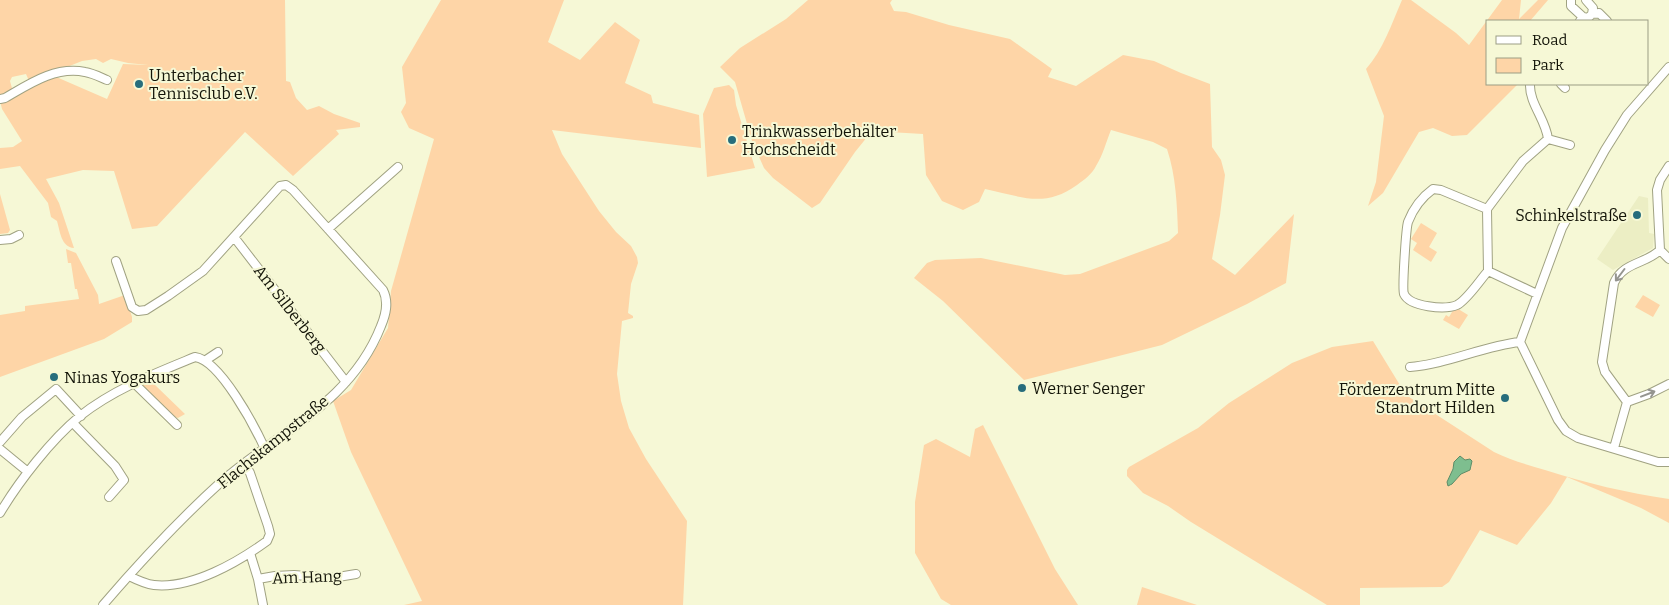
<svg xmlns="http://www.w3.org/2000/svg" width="1669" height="605" viewBox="0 0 1669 605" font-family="Bitter,serif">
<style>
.built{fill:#eceec4}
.green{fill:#fed5a7;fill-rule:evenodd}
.water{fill:#7ebe8f;stroke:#5e8b66}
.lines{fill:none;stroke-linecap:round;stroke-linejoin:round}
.minor-casing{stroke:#a0a282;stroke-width:10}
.minor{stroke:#fff;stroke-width:8}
.oneway{stroke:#959590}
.poi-dot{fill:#276d7c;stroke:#f6f8d6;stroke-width:2}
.labels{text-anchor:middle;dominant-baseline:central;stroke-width:4;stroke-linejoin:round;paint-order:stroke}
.poi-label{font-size:16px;fill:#131408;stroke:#f6f8d6;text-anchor:start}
.street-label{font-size:16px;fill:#131408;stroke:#f6f8d6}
</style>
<rect width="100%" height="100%" fill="#f6f8d6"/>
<!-- built -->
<path class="built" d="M1639,196L1648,198L1649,233L1654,234L1653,248L1613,270L1597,259Z"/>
<!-- green -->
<path class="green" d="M0,0H285L286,81L290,82L296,98L307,110L319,106L334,114L360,123V127L336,130L339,134L293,176L245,132L157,226L132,229L114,171L83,170L46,179L59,203L74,248C61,247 60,231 57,221L51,217L48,203L20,166L0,169V148L13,147L22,141L2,109L0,101L54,76L107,99L123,64L148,65L128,63L111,59L103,63L96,59L82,61L57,71L42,73L29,81L26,74L12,77L10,81L13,92L0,96Z
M441,0H564L548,42L580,60L615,22L640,40L625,83L651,95L653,103L699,115L701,148L552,130L562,154L599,211L616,232L631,246L637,257L638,263L631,284L628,313L633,316V318L622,321L617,374L621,401L629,428L646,459L687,521L683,605H404L422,601L351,452L333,401L351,390L388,328L391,291L434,139L409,128L401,112L406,103L402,67Z
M808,0H892L890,3L894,11L906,12L949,25L1010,39L1052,69L1048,77L1076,86L1123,55L1154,61L1181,73L1210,84L1212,147L1221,160L1225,175L1220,215L1212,259L1235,275L1294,214L1286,283L1247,304L1162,345L1024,380L943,301L914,278L927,263L935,260L957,259L981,258L1065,275L1080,274L1169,241L1178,233C1177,205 1176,176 1167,149L1153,142L1111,130C1106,142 1103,155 1096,166C1092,174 1084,180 1077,185C1044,209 1020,196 985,189L979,202L963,210L942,201L926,175L923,134L872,131L855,152L820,203L812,208L773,178L764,168L752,141L735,82L720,67L740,48L786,19Z
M1402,0H1411L1456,33L1469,45L1502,0H1521L1519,19L1538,0H1548L1530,21H1488V84H1518L1467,135L1452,136L1433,128L1419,132L1383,193L1368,206L1376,182L1384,116L1366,69C1383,50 1392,23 1402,0Z
M729,85L734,90L736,105L755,168L707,177L703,114L714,88Z
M0,194L10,230L8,233L0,234Z
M1421,223L1437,233L1429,247L1437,252L1431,262L1413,250L1417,243L1411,239Z
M66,249L76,253L98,295L99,304L125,295L132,317V322L104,339L0,377V315L25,311V306L79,299L77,289H75L71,263H68Z
M1643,295L1660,305L1653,317L1635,307Z
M1455,307L1468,315L1459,329L1443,320L1446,315L1449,317Z
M1373,341L1406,395L1494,452C1510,460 1528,465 1545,470C1586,483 1627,493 1669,499V523L1641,508L1567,477L1551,503L1517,545L1480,530L1449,582L1442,587L1360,588V605H1327L1191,522L1168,506L1143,493L1127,476V470L1129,467L1198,428L1229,403L1292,363L1332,347ZM1460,457L1465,460L1470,459L1472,461L1471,469L1461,474L1450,486L1447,482C1452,473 1452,463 1460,457Z
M152,379L155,385L185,414L178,418L169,415L142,388L143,383Z
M983,425L1055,569L1078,605H951L941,599L915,553V502L924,445L936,439L970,457L975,429Z
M1142,587L1197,605H1137Z"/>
<!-- water -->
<path class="water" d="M1460,456L1465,460L1470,459L1472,461L1470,470L1461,474L1452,484L1448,486L1447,482L1453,469L1454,462Z"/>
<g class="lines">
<defs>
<path id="minor" d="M1571,0V6L1583,17
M1592,14L1599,13L1607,21
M1580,21L1583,17L1588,18L1592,14L1593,8L1586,0
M1669,67L1627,115L1605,150L1562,228L1520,342L1558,420L1566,431L1578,438L1658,462H1669
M1561,84L1565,88
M0,99L5,98C29,84 55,66 85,72C92,73 100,77 107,80
M1548,139L1570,145
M1669,166L1660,180L1657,190L1660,250L1669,259
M1487,209L1441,190L1433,189C1422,197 1413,209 1408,222C1406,228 1402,289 1404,294C1410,307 1445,310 1457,305C1467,300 1480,280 1488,271
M328,229L398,167
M234,237L346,382
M0,240L11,239L19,235
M1488,271L1487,209L1523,161L1548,139C1546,120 1529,103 1530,84
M1488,271L1537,294
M206,360L218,352
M1410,367C1448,364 1483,346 1520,342
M134,383L177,425
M1627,402L1605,372L1602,362L1614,283C1623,262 1646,264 1660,250
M1627,402L1649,394L1669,384
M73,423L115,466L124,480L109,497
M0,442L22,417L56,389L81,416
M1614,448L1627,402
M0,449L28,472
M0,513C19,481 51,440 80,416C114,389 156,373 195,357C220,360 255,427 265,449
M250,553L258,579L263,605
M129,576C137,580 145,584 154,585C192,589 238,562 267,541L270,534L268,526L250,473L245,464
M258,579L275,576L294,575L332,578L356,574
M103,605C140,562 179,520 221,482C278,432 351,403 381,326C386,314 389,302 383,290L293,190L286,185L280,186L203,271L168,296L146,310L138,311L132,307L116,261"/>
</defs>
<!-- minor casing -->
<use href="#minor" class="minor-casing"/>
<!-- minor -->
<use href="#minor" class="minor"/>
</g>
<!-- one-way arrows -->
<defs><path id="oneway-shaft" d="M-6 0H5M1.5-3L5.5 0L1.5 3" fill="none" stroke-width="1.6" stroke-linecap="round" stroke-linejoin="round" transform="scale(1.25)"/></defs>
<g class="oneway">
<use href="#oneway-shaft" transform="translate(1620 275) rotate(127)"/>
<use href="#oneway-shaft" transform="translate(1648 394) rotate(-21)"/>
</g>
<!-- markers -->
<g class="poi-dot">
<circle cx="139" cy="84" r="5"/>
<circle cx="732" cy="140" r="5"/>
<circle cx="1637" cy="215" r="5"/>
<circle cx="54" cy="377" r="5"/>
<circle cx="1022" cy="388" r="5"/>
<circle cx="1505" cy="398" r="5"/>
</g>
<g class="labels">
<!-- poi labels -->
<g class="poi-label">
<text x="149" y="75">Unterbacher<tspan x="149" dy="18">Tennisclub e.V.</tspan></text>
<text x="742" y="131">Trinkwasserbehälter<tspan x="742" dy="18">Hochscheidt</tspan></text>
<text x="1627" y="215" text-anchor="end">Schinkelstraße</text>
<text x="64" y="377">Ninas Yogakurs</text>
<text x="1032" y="388">Werner Senger</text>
<text x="1495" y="389" text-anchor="end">Förderzentrum Mitte<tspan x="1495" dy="18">Standort Hilden</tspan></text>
</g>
<!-- street labels -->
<g class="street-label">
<text transform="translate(290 309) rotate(52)">Am Silberberg</text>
<text transform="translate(273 442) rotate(-39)">Flachskampstraße</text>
<text transform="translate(307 577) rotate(-2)">Am Hang</text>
</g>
</g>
<!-- legend -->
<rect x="1486" y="20" width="162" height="65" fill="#f6f8d6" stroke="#9b9d84"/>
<rect x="1496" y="36" width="25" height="8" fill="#ffffff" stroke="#9b9d84"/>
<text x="1532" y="45" font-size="15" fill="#131408">Road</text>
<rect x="1496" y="58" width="25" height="15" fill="#fed5a7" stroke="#9b9d84"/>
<text x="1532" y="70" font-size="15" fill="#131408">Park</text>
</svg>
